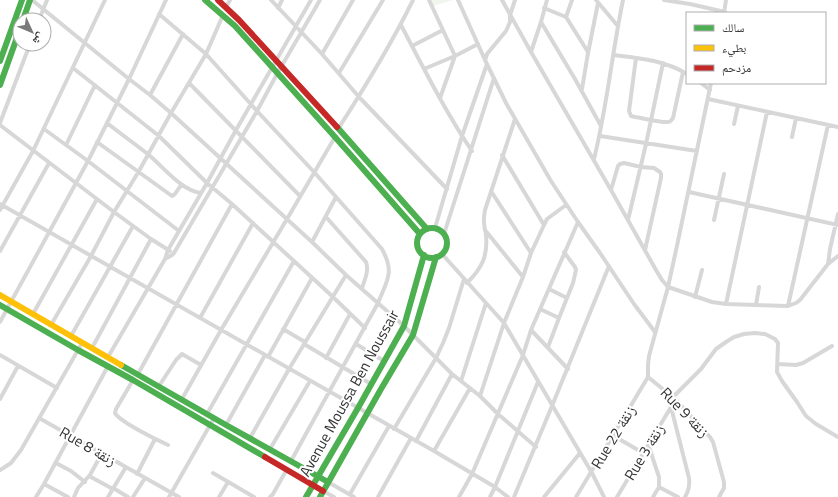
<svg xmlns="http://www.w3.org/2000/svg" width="838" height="497" viewBox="0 0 838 497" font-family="'Titillium Web','Noto Naskh Arabic',sans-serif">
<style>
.green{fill:#f1f5ed}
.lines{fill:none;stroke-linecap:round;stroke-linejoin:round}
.street{stroke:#d7d7d7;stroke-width:4}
.fast{stroke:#4caf50;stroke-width:6}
.slow{stroke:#ffc107;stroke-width:6}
.jam{stroke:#c62828;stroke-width:6}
.labels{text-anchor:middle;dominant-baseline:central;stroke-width:4;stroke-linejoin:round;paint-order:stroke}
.street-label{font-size:15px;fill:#333;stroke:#fff}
</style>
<rect width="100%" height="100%" fill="#fff"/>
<!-- green -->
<path class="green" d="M431,0H453L433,6Z"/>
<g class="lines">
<!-- street -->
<path class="street" d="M32,0L129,79L150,95L171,113L312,242L346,275L404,326L452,374L480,396L498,414L536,447
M271,0L322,54L359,97L447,189
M429,0L455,56L440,98
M458,0L485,60L506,103L551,181L578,222L600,253L634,304L655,332
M502,0L531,52L611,190L656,270L662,280L668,287L712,302L726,304L788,306L796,303L800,300L828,264L838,256
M596,0L617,25
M664,0L690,4L725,12
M226,7L230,0
M278,8L282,0
M544,8L566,17L588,52
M724,13L726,0
M159,14L206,54L257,111L314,172L382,249C395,273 387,280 378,303L291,461
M566,17L572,0
M39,20L47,0
M541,22L575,79L601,126
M401,25C423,67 445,111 472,151
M412,46L443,30
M531,52L541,22L547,0
M322,54L353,0
M613,55C638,58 664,60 687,74
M636,58L629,111L631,116L635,117C642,118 662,123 668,122C671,122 671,120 673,118L683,72
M485,60L487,54L506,31L510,22V15L515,0
M73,68L159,136L207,183L232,204L332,296L365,328
M424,69L455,56L478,44
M339,73L383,0
M189,83L300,196
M701,83L710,90
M582,89L588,53L598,3
M150,95L183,34
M708,99L838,127
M0,123L30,44
M107,123C121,134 135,144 149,155C163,167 182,191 201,193
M734,124L738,106
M0,125L114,212L151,239L170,251
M44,129L88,161L179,231
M338,129C365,87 391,45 413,0
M600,136L697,151
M792,137L796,118
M97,142L172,196L175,194L181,185
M66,145L95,85
M502,155L544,225
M594,159C607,107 612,53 623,0
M611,190L618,166L620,164L624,163L641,167L654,168L660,172L661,174V178L645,250
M491,191L531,253
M689,192L838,225
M0,204L434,451L495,487L508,497
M0,210L33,151L105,0
M326,217L366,262C369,271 365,279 362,288
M628,220L646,144L663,63
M714,220L724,174
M435,228L462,136L487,64
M485,230L523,277
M444,234L494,78
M312,242L336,197
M0,251L49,163
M442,254L504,323L592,473L604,497
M165,259L172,255L174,253L257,111L277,74L320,0
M828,264L830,249L838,214
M467,283C482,268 488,256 486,235C484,224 483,221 485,210L515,119
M549,289L567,298
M695,297L702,270
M726,304L767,112
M756,305L759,287
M788,306L828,125
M540,309L559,318
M33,314L97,199
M200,318L253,223
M0,322L88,161L129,79L166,0
M51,325L91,256L114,212L139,171L171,113L206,54L223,15
M283,329L305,342
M531,330L568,369
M71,336L133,226
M304,344L371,384
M356,344L384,361
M548,347L559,318L573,283L576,270L575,267L564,252
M92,348L151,239
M0,355L57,388
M108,357L165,259L168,250L179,231L207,183L236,130L311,0
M268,357L312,278
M326,358L350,314
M777,364L796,365L803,363L832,346
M138,374L232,204
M648,377V365L649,356L668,287L678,241L711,83
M648,377L675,399L710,437L713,442L724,482V488L719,497
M133,380L116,409L115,413C120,422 157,440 168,445
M461,381L486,303
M159,386L176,360L182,354L201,365
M480,396L504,323L523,277L531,253L544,225L547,219L566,205
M673,397L701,369L716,349L726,342L734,337L744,334L755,333L765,334L775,339L778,343L777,372L782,381L797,402L806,416L816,424L838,437
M0,399L18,366
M182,399L221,330L287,219L335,137
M675,399L671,407L689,478C690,485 689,490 685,497
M207,414L294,261
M39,418L179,497
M226,425L265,355
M394,429L436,358L443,343L449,328L464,279
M614,436L643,453
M250,438L289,369L346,275
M416,441L452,374
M648,444L659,477V487L653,497
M270,449L310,381
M434,451L470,388
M56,463L71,471L85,482
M0,470L11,463L21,450L82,343
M213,473L254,497
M137,474L155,439
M89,476L113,489
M328,482L354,497
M44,484L68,497
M659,487L678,497
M113,488L128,497
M323,491L334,497
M350,494L389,426
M36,497L44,484L108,366
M74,497L78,488L90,475L102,453
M108,497L126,467
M133,497L145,478
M169,497L214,418
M219,497L228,482
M270,497L273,494L287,469
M378,497L411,438
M459,497L472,474L523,355L531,330L578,222
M490,497L495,487L538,382
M514,497L552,406L609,266
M544,497L580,453
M576,497L648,377
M617,497L671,407"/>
<!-- fast -->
<path class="fast" d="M205,0L235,26L335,137L420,234
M23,20L30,0
M0,61L22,0
M0,85L20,29
M337,127L427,229
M417 243a15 15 0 1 1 30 0a15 15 0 1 1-30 0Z
M0,305L78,350L133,380L265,457
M121,365L226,425L328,482
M306,497L358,408L404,326L424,255
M320,497L381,389L413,335L436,257"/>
<!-- slow -->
<path class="slow" d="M0,295L121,365"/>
<!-- jam -->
<path class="jam" d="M218,0L239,20L337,127
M265,457L323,491"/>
</g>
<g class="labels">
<!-- street labels -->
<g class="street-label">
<text transform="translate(349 393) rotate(-61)">Avenue Moussa Ben Noussair</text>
<text transform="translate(685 412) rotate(46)">Rue 9 زنقة</text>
<text transform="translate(613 437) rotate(-59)">Rue 22 زنقة</text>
<text transform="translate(88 446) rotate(30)">Rue 8 زنقة</text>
<text transform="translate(644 452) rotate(-59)">Rue 3 زنقة</text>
</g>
</g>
<!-- legend -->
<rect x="686" y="12" width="140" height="72" fill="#ffffff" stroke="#adadad"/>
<rect x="694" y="25" width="20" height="6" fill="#4caf50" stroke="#adadad"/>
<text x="722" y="32" font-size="12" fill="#333333">سالك</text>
<rect x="694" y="45" width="20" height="6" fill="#ffc107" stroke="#adadad"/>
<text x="722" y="52" font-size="12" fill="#333333">بطيء</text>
<rect x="694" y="65" width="20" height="6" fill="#c62828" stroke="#adadad"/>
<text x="722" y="72" font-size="12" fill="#333333">مزدحم</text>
<!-- north arrow -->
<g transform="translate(32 32) rotate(134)"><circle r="19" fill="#ffffff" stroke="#adadad"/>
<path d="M0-3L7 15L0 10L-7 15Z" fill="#7a7a7a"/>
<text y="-6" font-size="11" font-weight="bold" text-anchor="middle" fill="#333333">ش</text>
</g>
</svg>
